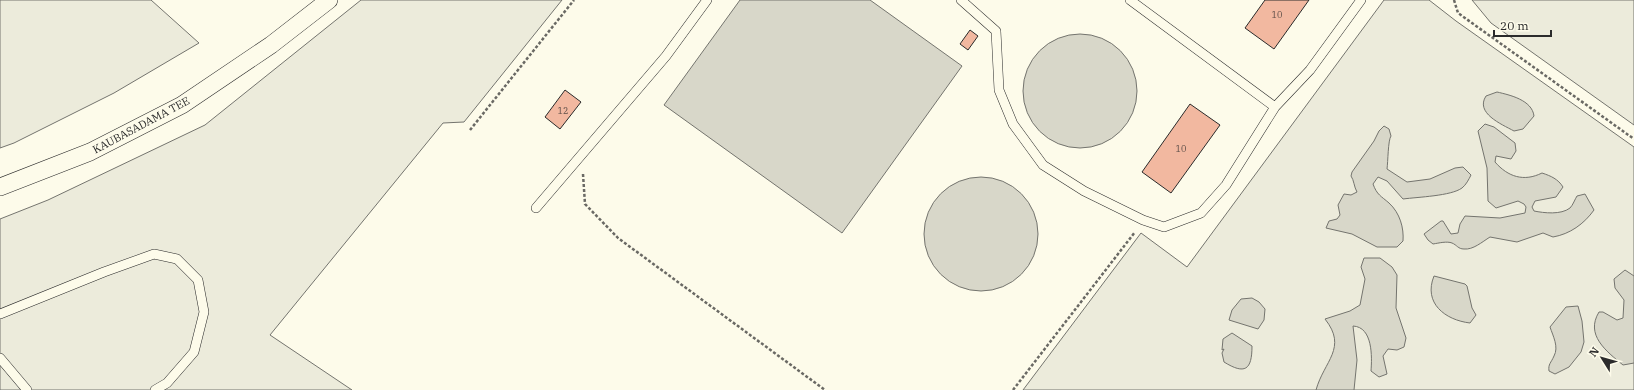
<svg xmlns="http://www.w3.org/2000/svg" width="1634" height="390" viewBox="0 0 1634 390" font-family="'IBM Plex Serif',serif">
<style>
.green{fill:#ecebdb;stroke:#74746e}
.water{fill:#d8d7c9;stroke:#74746e}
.building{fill:#f2b8a0;stroke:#2b2b2b}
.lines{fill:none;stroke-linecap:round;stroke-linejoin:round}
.lane-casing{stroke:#2b2b2b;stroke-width:10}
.street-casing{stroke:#2b2b2b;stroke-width:18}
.path{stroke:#6a6964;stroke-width:2.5;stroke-dasharray:3 2;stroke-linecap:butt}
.lane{stroke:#fdfbea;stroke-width:9}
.street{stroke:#fdfbea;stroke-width:17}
.labels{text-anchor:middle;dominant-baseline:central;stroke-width:3;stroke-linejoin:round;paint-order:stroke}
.number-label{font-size:9px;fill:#5d4e48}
.street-label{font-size:11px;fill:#2b2b2b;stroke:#fdfbea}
</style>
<rect width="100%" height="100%" fill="#fdfbea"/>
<!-- green -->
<path class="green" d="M0,0H151L199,43L114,93L14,143L0,148Z
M361,0H562L464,122L443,123L270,335L352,390H0V219L48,200L205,125Z
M1384,0H1429L1456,21L1634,147V390H1023L1141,233L1187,267Z
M1472,0H1634V125L1491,23Z"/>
<!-- water -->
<path class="water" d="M740,0H870L962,66L842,233L664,105Z
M1023 91a57 57 0 1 1 114 0a57 57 0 1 1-114 0Z
M1497,92C1510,95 1532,100 1534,116L1523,129L1514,131C1501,124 1475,113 1486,96Z
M1485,124L1494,127L1515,143L1516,151L1511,159L1496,156L1495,162C1508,177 1524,182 1542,173C1551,176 1558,179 1563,187L1556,197L1535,201L1532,207L1534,211C1544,213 1561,215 1570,208C1573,205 1575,199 1577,196L1585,194L1594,210C1584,224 1570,234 1553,237L1543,233L1517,242L1490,237C1482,242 1473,250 1464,249C1458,249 1457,245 1452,243C1447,241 1439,243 1433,244L1428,240L1424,234L1441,221H1443L1451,234L1458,233L1460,224L1465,216L1500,218L1525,213L1526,207L1524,204L1518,201L1496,208L1488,201L1487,168L1478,131Z
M1384,126L1389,129L1391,136C1388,140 1388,162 1387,169L1407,182L1430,179L1455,168L1463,167L1471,175C1469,179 1466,185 1462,188C1451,196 1418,197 1403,199L1387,181L1378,177L1373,184C1377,195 1381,196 1389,203C1400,213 1404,228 1403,241L1397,247H1377L1352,234L1326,228L1329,221L1337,219L1340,215L1338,205L1344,194L1351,195L1357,192C1354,187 1354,180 1351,176L1352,172L1374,141L1379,131Z
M924 234a57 57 0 1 1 114 0a57 57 0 1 1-114 0Z
M1364,258H1380L1392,267L1397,275L1396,308L1406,338L1404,347L1397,350L1388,349L1383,356L1387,374L1379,377L1371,371C1372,357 1373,327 1353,326L1357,360L1354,390H1316C1324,361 1348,348 1325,319L1350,311L1360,305L1365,279L1361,267Z
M1625,270L1634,276V363L1623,365C1606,351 1585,335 1599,312H1603L1617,320L1623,318L1624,300L1615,288L1614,279Z
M1434,276L1465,284L1467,286L1472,308L1476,315L1470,323C1445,320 1423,303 1434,276Z
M1252,298L1259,302L1265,309L1264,320L1258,329L1229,320L1232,310L1241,299Z
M1578,306L1582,321L1584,342L1581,352L1569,367L1555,374L1549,371C1548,364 1551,363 1554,356C1559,347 1553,336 1550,327L1566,307Z
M1232,333L1252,346C1252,370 1245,375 1224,362L1222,353L1224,349L1222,350L1223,339Z"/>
<!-- building -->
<path class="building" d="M1265,0H1309L1274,49L1245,28Z
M970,30L978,36L968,50L960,44Z
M565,90L581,102L560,129L545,117Z
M1190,104L1220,125L1171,193L1142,172Z"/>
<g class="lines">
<defs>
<path id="lane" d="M961,0L996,31L999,90L1013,124L1043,165L1084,191L1143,220L1164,227L1201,213L1226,185L1275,107L1310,70L1361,0
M1130,0L1275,107
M536,208L666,56L707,0
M0,314L104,272L154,254L177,259L198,280L204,312L194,352L167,383L155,390
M0,358L27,390"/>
<path id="street" d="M0,187L90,152L182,105L271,45L329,0"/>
</defs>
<!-- lane casing -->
<use href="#lane" class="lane-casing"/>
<!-- street casing -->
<use href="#street" class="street-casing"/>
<!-- path -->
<path class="path" d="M1454,0L1458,13L1634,139
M470,130L574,0
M583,174L585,204L618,238L825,390
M1013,390L1135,232"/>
<!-- lane -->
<use href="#lane" class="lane"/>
<!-- street -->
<use href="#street" class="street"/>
</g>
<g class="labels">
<!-- number labels -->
<g class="number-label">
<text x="1277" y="14">10</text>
<text x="563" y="110">12</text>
<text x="1181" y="148">10</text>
</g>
<!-- street labels -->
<g class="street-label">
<text transform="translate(141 125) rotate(-28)">KAUBASADAMA TEE</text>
</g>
</g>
<!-- north arrow -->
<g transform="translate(1602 358) rotate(307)" stroke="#fdfbea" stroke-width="3" paint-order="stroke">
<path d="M0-3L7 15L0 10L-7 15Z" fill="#2b2b2b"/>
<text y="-6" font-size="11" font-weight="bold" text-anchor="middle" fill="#2b2b2b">N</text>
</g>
<!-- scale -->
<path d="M1494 30v6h57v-6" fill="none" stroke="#2b2b2b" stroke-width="2"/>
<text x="1500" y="30" font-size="12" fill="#2b2b2b" stroke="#fdfbea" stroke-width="3" paint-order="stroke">20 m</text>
</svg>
